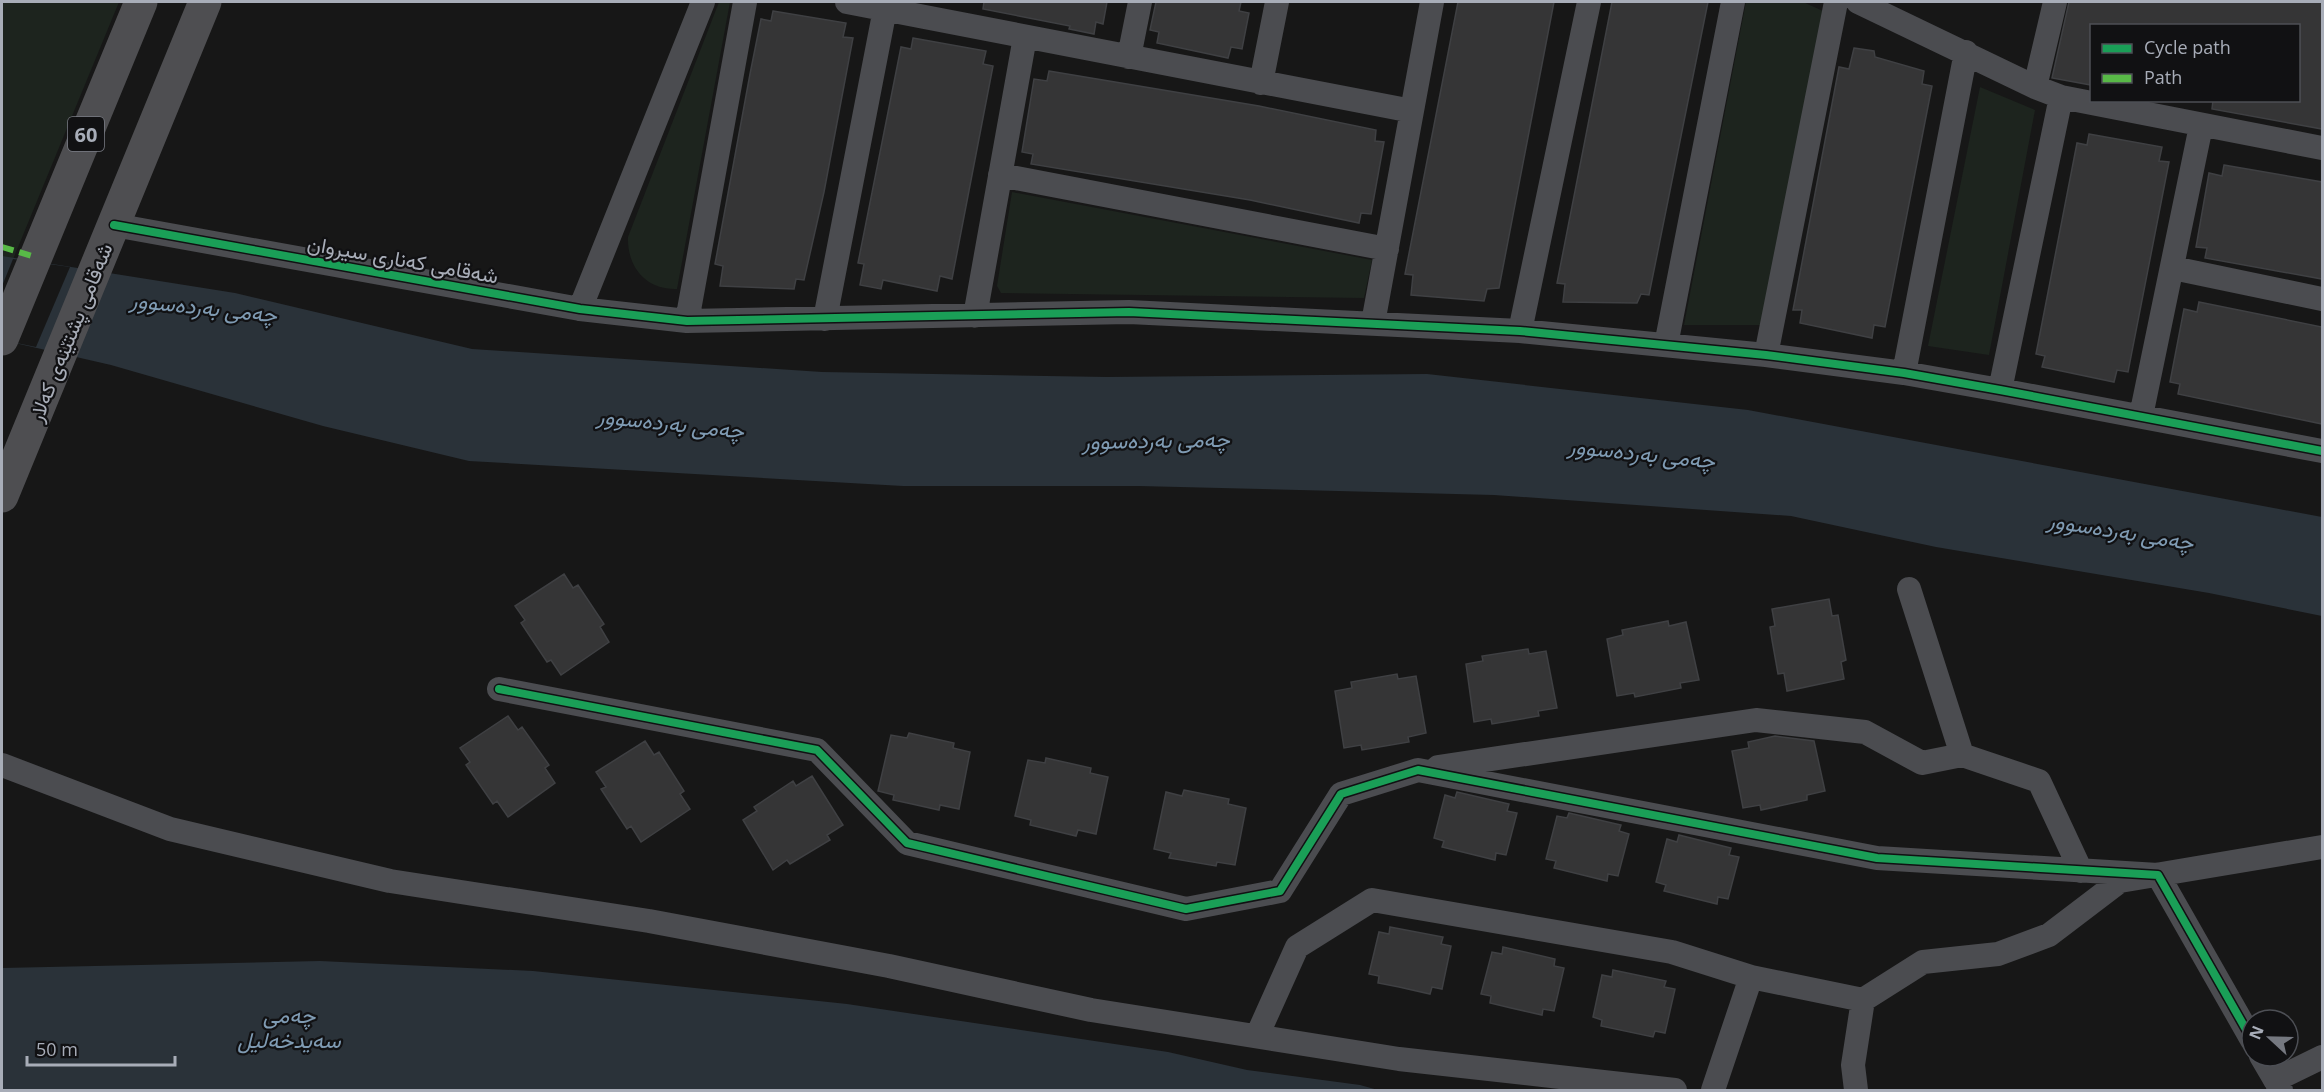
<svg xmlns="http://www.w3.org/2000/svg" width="2324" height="1092" viewBox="0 0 2324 1092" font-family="'Open Sans',Vazirmatn,sans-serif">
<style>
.green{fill:#1d241e}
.water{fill:#2a3239}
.pier{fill:#171717}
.building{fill:#353536;stroke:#3f4043;stroke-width:1.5}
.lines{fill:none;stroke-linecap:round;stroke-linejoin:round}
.minor{stroke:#4b4c50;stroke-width:24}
.highway{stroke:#4e4e51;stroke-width:33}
.quiet{stroke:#58b947;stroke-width:6;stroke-dasharray:12 6;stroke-linecap:butt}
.cycleway-casing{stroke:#111113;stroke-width:11}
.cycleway{stroke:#1a9f57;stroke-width:8}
.labels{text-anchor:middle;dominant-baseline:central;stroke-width:4.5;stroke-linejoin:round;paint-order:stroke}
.shield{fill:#111113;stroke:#7b7e86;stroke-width:1.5}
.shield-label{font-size:20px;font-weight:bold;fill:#a8adb8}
.street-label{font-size:21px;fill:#a8adb8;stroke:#111113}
.water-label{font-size:22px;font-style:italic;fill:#7f9bb3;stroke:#111113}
</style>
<rect width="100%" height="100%" fill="#171717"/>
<!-- green -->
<path class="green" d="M2,2H119L2,286Z
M719,2H730L677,289C646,290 627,267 628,237Z
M1746,2H1803L1823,11L1761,325H1684Z
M1980,87L2035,110L1989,355L1928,346Z
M1012,192L1372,260L1364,298L1001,293L997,286Z"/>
<!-- water -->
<path class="water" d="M2,256L235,293L472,349L822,372L1107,377L1427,374L1748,410L2322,517V616L2209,593L1936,547L1791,516L1494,495L1139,486H903L469,461L323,426L111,365L2,340Z
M320,961L533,971L847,1004L1168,1052L1247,1070L1360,1085L1378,1090H2V968Z"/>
<!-- pier -->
<path class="pier" d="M13,259L70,267L36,347L2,340V286Z"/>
<!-- building -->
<path class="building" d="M984,2H1107L1103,24L1096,22L1094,34L1069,29L1070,26L983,9Z
M1156,2H1241L1239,11L1249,13L1242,49L1231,47L1228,58L1157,43L1159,32L1150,30Z
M1458,2H1554L1499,288L1487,289L1484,301L1411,295L1413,275L1405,274Z
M1612,2H1708L1649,295L1641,294L1637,303L1563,302L1565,284L1557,283Z
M2069,2H2322V129L2212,109L2213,100H2298V26H2091V85L2052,78Z
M773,11L846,23L843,37L853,38L824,192L804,280L796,279L794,289L720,286L723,266L715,264L750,74L761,19L771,21Z
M913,38L986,51L983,64L993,66L952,279L940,276L937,291L883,280L881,289L860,285L864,264L858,263L901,47L911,49Z
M1854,48L1874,51L1875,57L1924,71L1922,84L1932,86L1885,327L1874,325L1872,338L1800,323L1802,310H1793L1839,67L1849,69Z
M1049,71L1259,106L1376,130L1375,141L1384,142L1371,214L1361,213L1359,223L1250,200L1031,164L1033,154L1022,152L1034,79L1047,81Z
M2089,134L2162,147L2159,161L2169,162L2128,372L2117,370L2114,382L2042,367L2045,356L2036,354L2077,143L2087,145Z
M2224,165L2322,182V279L2205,258L2207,248L2196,247L2209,173L2222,176Z
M2199,302L2322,327V424L2178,394L2180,384L2170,382L2184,309L2197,312Z
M564,574L573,588L578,585L604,624L600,627L609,642L561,675L551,660L547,662L521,623L525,620L515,606Z
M1829,599L1832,616L1838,615L1846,660L1841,662L1844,679L1787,691L1784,673L1778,674L1772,640L1770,627L1775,626L1772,609Z
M1668,621L1669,626L1686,622L1699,680L1680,683L1681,688L1635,697L1634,693L1617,696L1607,639L1623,635L1622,630Z
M1528,649L1529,654L1546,651L1557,708L1538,711L1539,716L1492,724L1491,719L1474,722L1466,664L1483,661L1482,656Z
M1397,674L1398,679L1416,676L1426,733L1408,737L1409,742L1362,750L1361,745L1344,748L1335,691L1352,688L1351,682Z
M508,716L518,730L522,727L549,765L545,768L555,783L508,817L497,801L493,804L466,765L470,762L460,748Z
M909,733L954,743L953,748L970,752L959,809L940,805L939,810L912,804L893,800L894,795L878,791L891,735L907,738Z
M1775,736L1814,741L1825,791L1807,795V800L1761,810L1760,805L1743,808L1732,751L1749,748L1748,742Z
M645,741L654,755L659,752L684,791L680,794L690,809L641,842L631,826L627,829L601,789L606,787L596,772Z
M1046,758L1091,768L1090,773L1108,777L1096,834L1078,830L1076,836L1030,825L1031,820L1015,816L1028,760L1045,763Z
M812,776L843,825L827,835L830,840L790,864L787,860L773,870L743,820L757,811L754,807L793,781L796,786Z
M1184,790L1229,799L1228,804L1246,808L1235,865L1217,862L1216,866L1169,858L1171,853L1154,849L1166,792L1182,796Z
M1457,792L1509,804L1507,811L1517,813L1506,855L1496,853L1495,860L1442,847L1444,841L1434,838L1445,795L1455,798Z
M1569,813L1621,825L1619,831L1629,834L1618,876L1608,874L1607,881L1554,868L1556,861L1546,859L1557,816L1567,818Z
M1679,835L1731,848L1729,855L1739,857L1728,899L1718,897L1717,904L1664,891L1666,885L1656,882L1667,839L1677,842Z
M1390,927L1443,937L1441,944L1451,946L1442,989L1432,987L1430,994L1399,987L1378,983L1379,976L1369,974L1379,932L1389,934Z
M1503,947L1555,959L1554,966L1564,968L1554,1011L1543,1009L1542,1015L1511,1008L1490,1003L1491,996L1481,994L1492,952L1502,954Z
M1613,970L1666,981L1664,987L1675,989L1665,1033L1655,1031L1653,1037L1601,1026L1602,1020L1593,1017L1602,975L1612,977Z"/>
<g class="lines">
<!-- minor -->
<path class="minor" d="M847,2L1412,111
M1858,2L2035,87L2061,97L2322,148
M1129,57L1140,2
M1261,83L1277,2
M2035,87L2055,2
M1000,175L1387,249
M114,225L580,309L687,321L1129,312L1520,331L1766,355L1904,373L2000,390L2322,451
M2173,268L2322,299
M580,309L703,2
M975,316L1025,37
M825,319L885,9
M687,321L745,2
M1373,323L1432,2
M1520,331L1589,2
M1666,345L1733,2
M1766,355L1836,2
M1904,373L1966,52
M2000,390L2061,97
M2141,416L2201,126
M1909,589L1962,755L2039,781L2081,871
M499,689L817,750L907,843L1186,909L1280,891L1341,794L1418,770L1877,858L2158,875L2252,1040
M2,765L170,829L390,881L649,921L889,966L1091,1010L1399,1059L1675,1090
M1438,767L1756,720L1865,732L1922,763L1962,755
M1257,1036L1297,947L1372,900L1672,952L1751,977L1863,1000
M2261,1056L2281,1090
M2275,1080L2322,1057
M1713,1090L1751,977
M1856,1090L1853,1065L1863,1000L1923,962L1998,954L2049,935L2120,881L2322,847"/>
<!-- highway -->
<path class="highway" d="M2,339L141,2
M2,496L205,2"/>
<!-- quiet -->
<path class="quiet" d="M2,247L35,257"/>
<defs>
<path id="cycleway" d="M114,225L580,309L687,321L1129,312L1520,331L1766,355L1904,373L2000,390L2322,451
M499,689L817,750L907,843L1186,909L1280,891L1341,794L1418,770L1877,858L2158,875L2252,1040"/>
</defs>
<!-- cycleway casing -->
<use href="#cycleway" class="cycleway-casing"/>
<!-- cycleway -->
<use href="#cycleway" class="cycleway"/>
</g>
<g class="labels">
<!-- shield labels -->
<rect class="shield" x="68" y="117" width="36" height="34" rx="4.5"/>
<g class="shield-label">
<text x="86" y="134">60</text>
</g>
<!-- street labels -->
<g class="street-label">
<text transform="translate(403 259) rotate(10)">شەقامی کەناری سیروان</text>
<text transform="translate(70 332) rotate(-68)">شەقامی پشتێنەی کەلار</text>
</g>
<!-- water labels -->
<g class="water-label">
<text transform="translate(204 306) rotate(6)">چەمی بەردەسوور</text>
<text transform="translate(671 422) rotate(6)">چەمی بەردەسوور</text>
<text transform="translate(1156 439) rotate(-1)">چەمی بەردەسوور</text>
<text transform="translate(1642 452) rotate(6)">چەمی بەردەسوور</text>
<text transform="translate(2121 530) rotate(9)">چەمی بەردەسوور</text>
<text x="289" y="1014">چەمی<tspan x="289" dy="25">سەیدخەلیل</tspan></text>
</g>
</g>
<!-- border -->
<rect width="2324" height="1092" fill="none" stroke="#a8adb8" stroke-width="6"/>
<!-- legend -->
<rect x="2090" y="24" width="210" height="78" fill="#111113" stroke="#4d4f55" stroke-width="1.5"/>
<rect x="2102" y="44" width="30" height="9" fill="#1a9f57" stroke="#4d4f55" stroke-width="1.5"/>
<text x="2144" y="54" font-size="18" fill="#a8adb8">Cycle path</text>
<rect x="2102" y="74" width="30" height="9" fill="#58b947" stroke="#4d4f55" stroke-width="1.5"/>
<text x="2144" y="84" font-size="18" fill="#a8adb8">Path</text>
<!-- north arrow -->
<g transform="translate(2270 1038) rotate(292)"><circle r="28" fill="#111113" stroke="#4d4f55" stroke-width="1.5"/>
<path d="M0-4.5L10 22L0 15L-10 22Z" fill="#757880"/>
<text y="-9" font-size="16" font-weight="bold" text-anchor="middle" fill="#a8adb8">N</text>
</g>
<!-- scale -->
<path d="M27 1056v9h148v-9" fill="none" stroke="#a8adb8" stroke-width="3"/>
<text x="36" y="1056" font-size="18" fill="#a8adb8" stroke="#111113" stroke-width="4.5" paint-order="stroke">50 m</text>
</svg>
